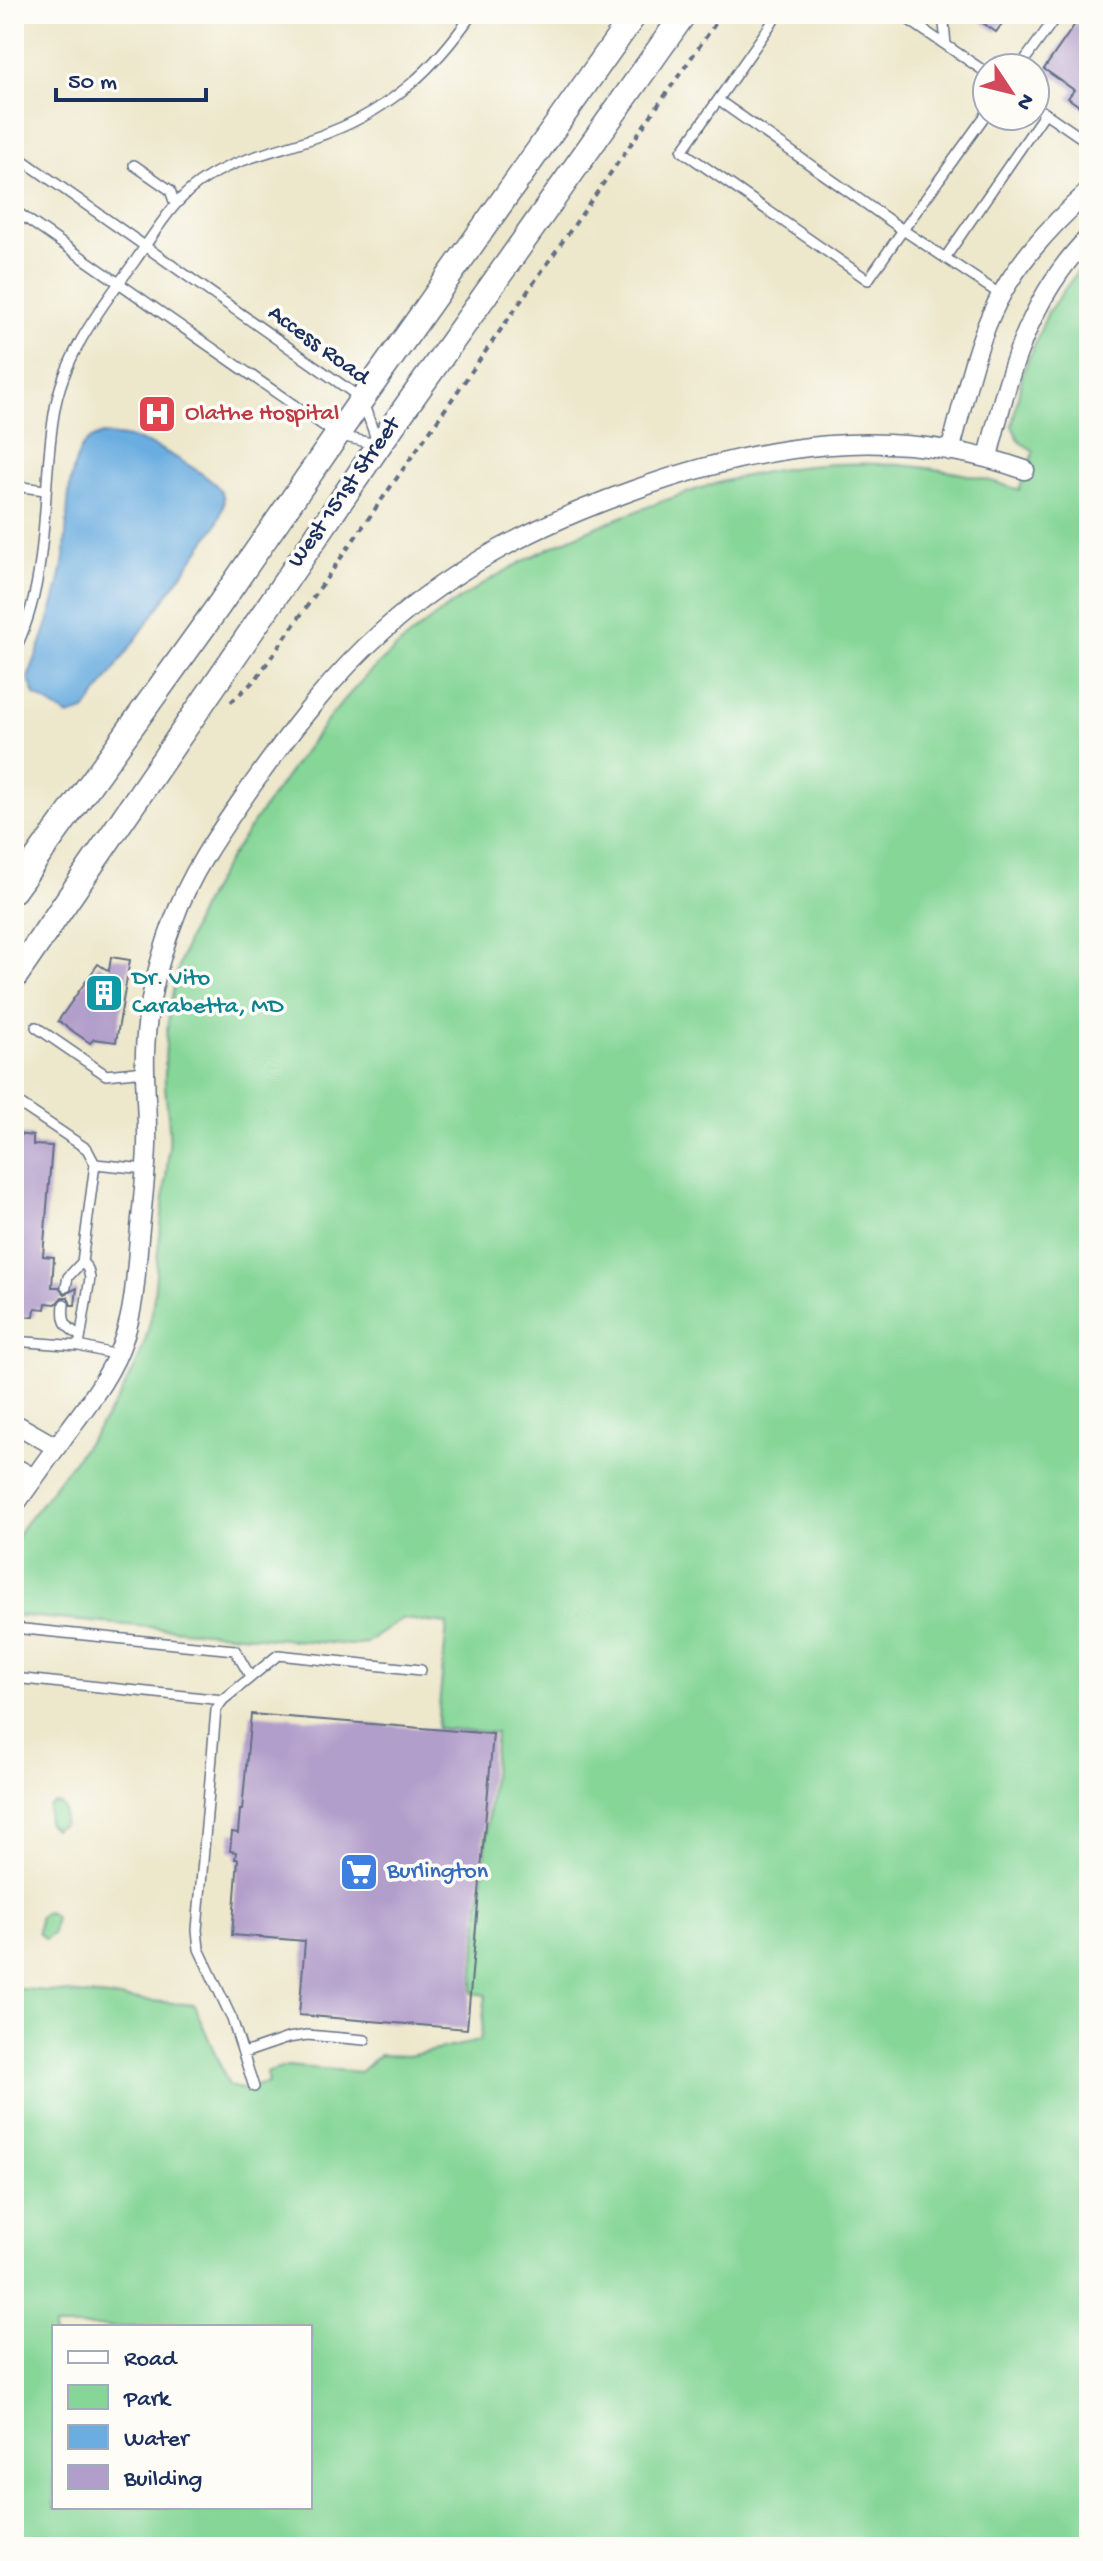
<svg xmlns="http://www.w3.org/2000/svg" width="1103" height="2561" viewBox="0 0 1103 2561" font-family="'Gochi Hand',sans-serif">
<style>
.green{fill:#85d697;stroke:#50827a;stroke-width:2;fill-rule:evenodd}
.water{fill:#6bade0;stroke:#436e9f;stroke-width:2}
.building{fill:#b29eca}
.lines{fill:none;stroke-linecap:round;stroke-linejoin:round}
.lane-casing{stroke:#646f84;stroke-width:12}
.street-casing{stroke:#646f84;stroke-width:21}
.secondary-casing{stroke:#646f84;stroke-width:27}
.path{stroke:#646f84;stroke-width:4;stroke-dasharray:6 6;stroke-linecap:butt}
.lane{stroke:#fff;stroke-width:9}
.street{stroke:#fff;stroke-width:18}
.secondary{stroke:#fff;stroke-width:24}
.labels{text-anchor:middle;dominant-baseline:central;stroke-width:7;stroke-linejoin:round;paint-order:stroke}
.street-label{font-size:24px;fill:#1b2f5e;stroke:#fdfcf7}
.health-label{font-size:24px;fill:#be3a42;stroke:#fdfcf7;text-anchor:start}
.culture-label{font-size:24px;fill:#0d838f;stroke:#fdfcf7;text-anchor:start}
.shop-label{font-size:24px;fill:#366cbe;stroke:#fdfcf7;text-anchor:start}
</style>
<rect width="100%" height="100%" fill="#fdfcf7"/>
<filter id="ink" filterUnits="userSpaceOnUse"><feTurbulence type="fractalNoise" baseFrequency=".0125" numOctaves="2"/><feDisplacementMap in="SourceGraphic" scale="16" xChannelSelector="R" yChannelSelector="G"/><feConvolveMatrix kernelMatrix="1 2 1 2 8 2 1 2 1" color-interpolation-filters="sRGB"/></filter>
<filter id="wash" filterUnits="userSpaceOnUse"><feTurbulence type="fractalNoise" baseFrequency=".006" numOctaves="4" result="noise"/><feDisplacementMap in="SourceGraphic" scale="32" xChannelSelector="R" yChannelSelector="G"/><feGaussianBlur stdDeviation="1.8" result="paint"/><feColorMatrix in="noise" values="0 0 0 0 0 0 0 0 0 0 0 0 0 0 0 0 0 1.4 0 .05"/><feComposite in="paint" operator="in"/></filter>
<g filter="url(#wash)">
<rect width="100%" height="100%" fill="#ede7cb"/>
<!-- green -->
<path class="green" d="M1089,256V2547H14V1988L194,2005L229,2086L241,2089L268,2083L266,2073L287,2066L360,2072L379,2055L408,2056L480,2041L486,1995L472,1993L496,1733L437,1728L447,1624L402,1619L366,1643L350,1645L14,1615C14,1593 10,1567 14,1545C17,1530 34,1514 43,1501C81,1449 132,1395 148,1330C156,1301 155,1272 159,1243C163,1211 166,1178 169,1147C171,1127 166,1105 165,1085C164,1039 170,990 185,947C204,893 235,848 268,802C304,752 338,700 384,659C457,592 533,551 624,516C663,501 701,486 741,477C831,456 933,459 1019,490L1034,451L1020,442L1012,426L1023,372L1048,312ZM54,2327H310V2507H54Z
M54,1803L60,1804L64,1810L63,1824L54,1829L47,1822L49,1806Z
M45,1912L52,1914L55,1918L53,1934L45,1939L38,1933L39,1918Z"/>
<!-- water -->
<path class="water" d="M102,434C114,436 127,437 139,440C157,446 219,479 223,495C226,505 219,517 216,526L85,711L68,716L35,695L28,678C42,641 56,604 63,564C69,529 64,487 79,453C83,442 91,439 102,434Z"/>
<g id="blocks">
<!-- building -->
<path class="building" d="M970,14H1009L996,32Z
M1078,20L1089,28V113L1068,98L1074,90L1044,69Z
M111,957L130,960L116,1042L94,1039L90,1043L58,1021L98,964L109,971Z
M16,1134L33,1136V1145L52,1146L43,1256L54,1257L52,1287H59L65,1294L77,1288L75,1305H71L68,1297H62L56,1304L46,1303L45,1309L35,1308L34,1317L14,1316Z
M251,1714L493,1734L467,2029L299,2015L305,1941L232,1935L238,1859H235L236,1852L230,1851L232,1832L238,1833L240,1810H242Z"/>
</g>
</g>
<g filter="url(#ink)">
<use href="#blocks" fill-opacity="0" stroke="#646f84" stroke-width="2"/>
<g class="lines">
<defs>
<path id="lane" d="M900,14L987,73
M938,14L944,23L946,45
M1019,68L1058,14
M718,100L682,151L868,280L903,230L718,100L778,14
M1035,106L1089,143
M987,113L903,230L1001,295
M14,154L362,399L377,442
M134,165L170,190L175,204
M14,210L337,435L375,444
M945,258L1045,113
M14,486L45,490
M14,652C51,580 41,493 54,414C63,355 101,308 135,261C149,241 162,219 178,202C216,158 279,153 330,132C392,108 435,68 472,14
M36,1027L106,1075L145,1071
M14,1107L17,1102L87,1149L95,1164L82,1262L88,1269L90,1278L79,1346
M95,1164L145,1169
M66,1287L68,1277L82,1262
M64,1304C62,1322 65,1326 80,1336
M14,1341L79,1346L117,1355
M14,1628L235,1650L250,1676
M14,1678L223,1700
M244,2053L288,2038L307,2035L365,2040
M254,2087L232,2019L199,1949L197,1930L216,1710L223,1700L278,1655L421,1670"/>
<path id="street" d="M950,451C963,406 972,358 991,315C1013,266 1049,227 1089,191
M988,457C1008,376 1028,298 1089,237
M14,1423L56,1447
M14,1467L34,1478
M14,1506C29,1486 43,1465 58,1445C82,1411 111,1378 124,1338C135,1306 136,1271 139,1238C142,1207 146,1177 147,1146C148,1115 144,1084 145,1053C146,1010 158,963 173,922C190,872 223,827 253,784C292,729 333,675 384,630C457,565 539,524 631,491C761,444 892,423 1025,470"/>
<path id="secondary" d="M14,890L217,608L362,399L635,14
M14,978L379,445L684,14"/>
</defs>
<!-- lane casing -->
<use href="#lane" class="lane-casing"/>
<!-- street casing -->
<use href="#street" class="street-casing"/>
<!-- secondary casing -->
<use href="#secondary" class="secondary-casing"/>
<!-- path -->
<path class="path" d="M231,702L256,679L722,14"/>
<!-- lane -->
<use href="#lane" class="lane"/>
<!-- street -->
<use href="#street" class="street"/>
<!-- secondary -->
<use href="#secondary" class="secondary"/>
</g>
</g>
<!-- icons -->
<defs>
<symbol id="hospital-square" viewBox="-11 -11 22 22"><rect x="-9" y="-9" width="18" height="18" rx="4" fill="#e0444e" stroke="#fdfcf7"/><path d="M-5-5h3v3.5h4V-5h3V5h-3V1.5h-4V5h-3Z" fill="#fff"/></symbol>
<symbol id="building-square" viewBox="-11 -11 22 22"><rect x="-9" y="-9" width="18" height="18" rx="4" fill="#0f9aa8" stroke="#fdfcf7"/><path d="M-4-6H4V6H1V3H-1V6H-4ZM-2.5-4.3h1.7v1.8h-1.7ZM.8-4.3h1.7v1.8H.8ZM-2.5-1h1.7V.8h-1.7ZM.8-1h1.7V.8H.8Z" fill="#fff"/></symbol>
<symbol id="supermarket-square" viewBox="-11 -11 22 22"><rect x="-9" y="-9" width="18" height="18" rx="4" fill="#3f7fe0" stroke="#fdfcf7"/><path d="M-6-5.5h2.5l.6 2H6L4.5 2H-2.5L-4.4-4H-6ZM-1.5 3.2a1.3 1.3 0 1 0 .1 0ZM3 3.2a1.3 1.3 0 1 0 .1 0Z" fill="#fff"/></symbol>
</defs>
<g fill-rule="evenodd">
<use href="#hospital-square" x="135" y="392" width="44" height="44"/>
<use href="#building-square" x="82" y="971" width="44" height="44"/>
<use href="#supermarket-square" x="337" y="1850" width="44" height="44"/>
</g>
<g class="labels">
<!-- street labels -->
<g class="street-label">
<text transform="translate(318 346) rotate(36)">Access Road</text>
<text transform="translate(345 493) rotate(-55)">West 151st Street</text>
</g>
<!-- health labels -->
<g class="health-label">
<text x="185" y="414">Olathe Hospital</text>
</g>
<!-- culture labels -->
<g class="culture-label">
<text x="132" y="979">Dr. Vito<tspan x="132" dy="28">Carabetta, MD</tspan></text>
</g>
<!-- shop labels -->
<g class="shop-label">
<text x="387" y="1872">Burlington</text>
</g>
</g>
<!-- margin -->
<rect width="1103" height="2561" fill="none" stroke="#fdfcf7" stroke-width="48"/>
<!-- legend -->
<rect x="52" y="2325" width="260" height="184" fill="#fdfcf7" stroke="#a3aaba" stroke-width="2"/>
<rect x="68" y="2351" width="40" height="12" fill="#ffffff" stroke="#a3aaba" stroke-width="2"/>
<text x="124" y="2365" font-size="24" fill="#1b2f5e">Road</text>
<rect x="68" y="2385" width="40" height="24" fill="#85d697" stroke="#a3aaba" stroke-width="2"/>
<text x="124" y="2405" font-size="24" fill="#1b2f5e">Park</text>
<rect x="68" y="2425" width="40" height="24" fill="#6bade0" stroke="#a3aaba" stroke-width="2"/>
<text x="124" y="2445" font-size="24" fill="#1b2f5e">Water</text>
<rect x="68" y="2465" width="40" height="24" fill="#b29eca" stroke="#a3aaba" stroke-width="2"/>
<text x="124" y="2485" font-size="24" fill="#1b2f5e">Building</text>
<!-- north arrow -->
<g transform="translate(1011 92) rotate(125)"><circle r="38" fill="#fdfcf7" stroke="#a3aaba" stroke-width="2"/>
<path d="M0-6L14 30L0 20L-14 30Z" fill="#d1495b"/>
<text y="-12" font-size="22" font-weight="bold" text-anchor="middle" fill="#1b2f5e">N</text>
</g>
<!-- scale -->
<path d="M56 88v12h150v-12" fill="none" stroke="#1b2f5e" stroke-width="4"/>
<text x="68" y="88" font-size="24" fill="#1b2f5e" stroke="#fdfcf7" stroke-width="6" paint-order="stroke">50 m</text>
</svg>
